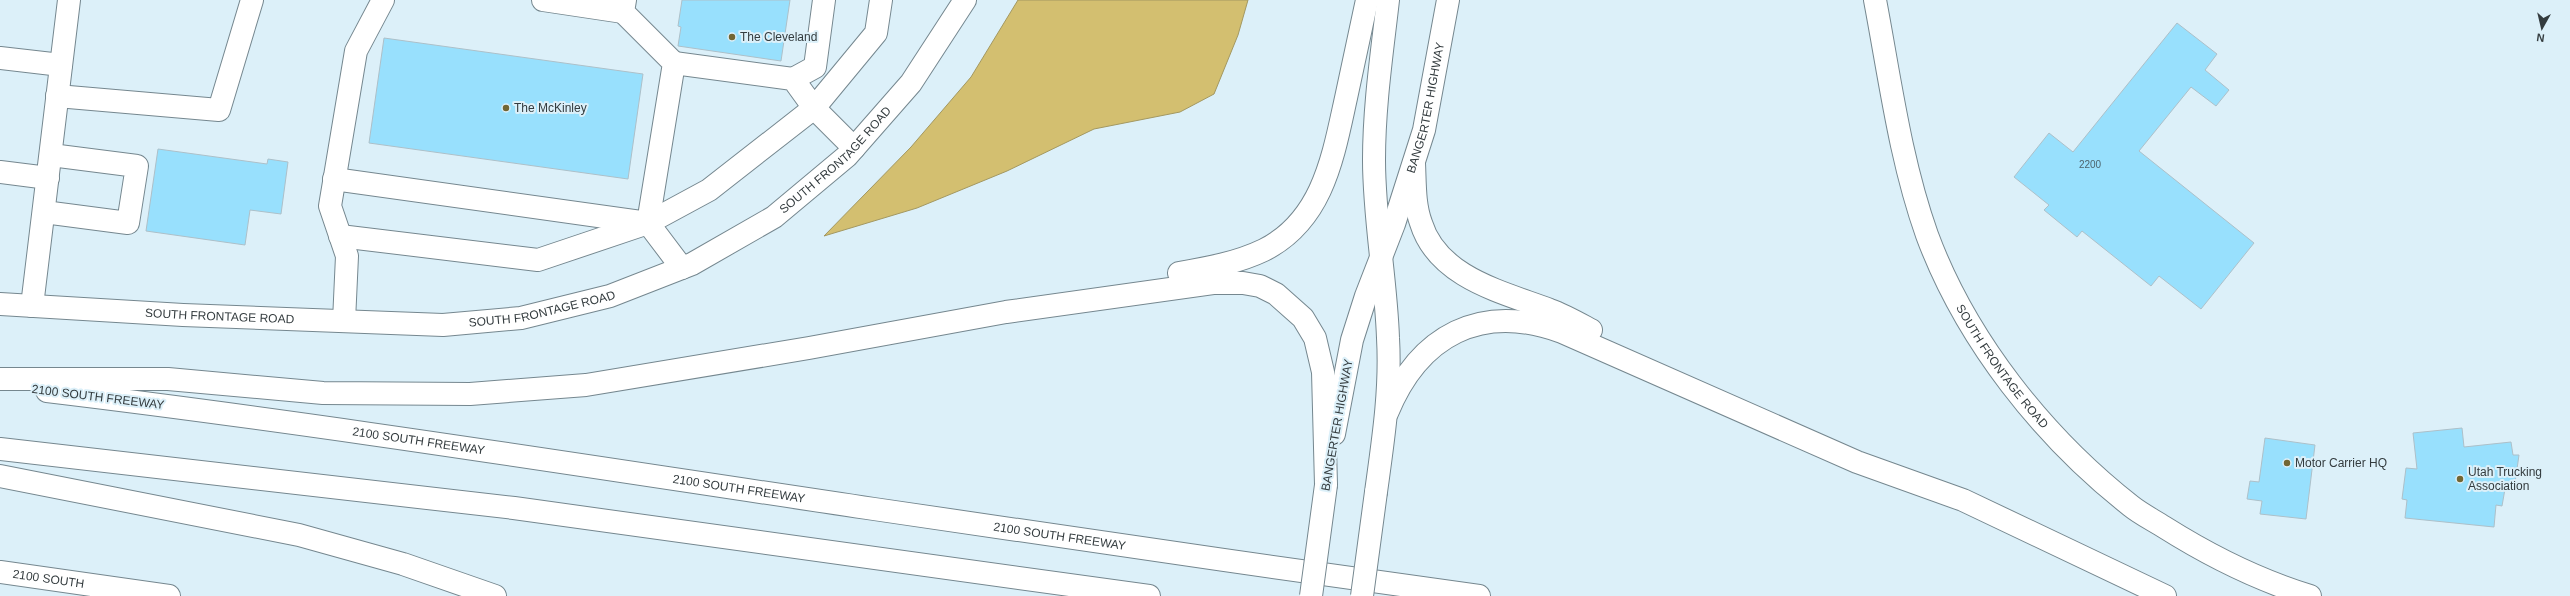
<svg xmlns="http://www.w3.org/2000/svg" width="2570" height="596" viewBox="0 0 2570 596" font-family="Helvetica,sans-serif">
<style>
.water{fill:#d3bf70;stroke:#a39861}
.building{fill:#98e0fd;stroke:#adc0c9}
.lines{fill:none;stroke-linecap:round;stroke-linejoin:round}
.minor-casing{stroke:#75878f;stroke-width:24}
.highway-casing{stroke:#75878f;stroke-width:24}
.minor{stroke:#fff;stroke-width:22}
.highway{stroke:#fff;stroke-width:22}
.highway-bridge-casing{stroke:#75878f;stroke-width:24;stroke-linecap:butt}
.highway-bridge{stroke:#fff;stroke-width:22}
.poi-dot{fill:#726633;stroke:#dcf0f9;stroke-width:1.5}
.labels{text-anchor:middle;dominant-baseline:central;stroke-width:4;stroke-linejoin:round;paint-order:stroke}
.number-label{font-size:10px;fill:#4d656e}
.poi-label{font-size:12px;fill:#343c3f;stroke:#dcf0f9;text-anchor:start}
.street-label{font-size:12px;fill:#343c3f;stroke:#dcf0f9}
</style>
<rect width="100%" height="100%" fill="#dcf0f9"/>
<!-- water -->
<path class="water" d="M1018,0H1248L1238,35L1214,94L1180,112L1094,129L1007,171L917,208L824,236L911,147L971,77Z"/>
<!-- building -->
<path class="building" d="M682,0H790L781,61L678,46L681,27L678,26Z
M2177,23L2217,54L2205,70L2229,90L2216,106L2191,87L2139,151L2254,243L2201,309L2159,276L2151,286L2082,231L2077,237L2044,210L2049,205L2014,177L2049,133L2073,152Z
M384,38L643,74L628,179L369,143Z
M158,149L267,164L268,159L288,162L281,214L250,210L245,245L146,231Z
M2462,428L2464,447L2511,442L2513,455H2519L2514,490L2505,489L2502,506L2496,505L2494,527L2405,518L2407,500L2402,499L2406,468L2417,469L2413,433Z
M2265,438L2315,445L2306,519L2260,514L2262,501L2247,499L2250,481L2259,482Z"/>
<g class="lines">
<defs>
<g id="minor">
<path d="M543,0L623,12"/>
<path d="M625,0L623,12L674,63L648,223"/>
<path id="s1" d="M1875,0C1890,79 1900,159 1927,235C1966,340 2043,437 2131,506C2141,514 2153,520 2164,527C2210,556 2258,580 2310,596"/>
<path d="M0,58L61,65"/>
<path d="M674,63L793,79L814,108L876,33L881,0"/>
<path d="M793,79L815,67L824,0"/>
<path d="M57,96L219,110L252,0"/>
<path d="M0,172L48,178"/>
<path d="M334,179L648,223L682,268"/>
<path d="M44,212L128,223L137,166L51,155"/>
<path d="M340,236L538,260L648,223L709,190L814,108L854,148"/>
<path id="s2" d="M0,304L183,315L443,325L521,318L610,296L692,264L774,217L847,156L911,83L965,0"/>
<path d="M32,306L69,0"/>
<path d="M344,321L347,256L330,206L356,51L383,0"/>
<path id="s3" d="M0,572L169,596"/>
</g>
<g id="highway">
<path d="M1414,163C1415,183 1414,204 1421,223C1438,278 1503,292 1550,310C1564,315 1578,323 1591,330"/>
<path d="M1179,273C1208,268 1237,263 1264,250C1323,220 1333,157 1346,98C1353,66 1360,33 1367,0"/>
<path d="M0,379H168L323,393L470,394L586,385L809,348L1006,312L1213,283H1243L1260,286L1276,294L1303,318L1315,338L1323,372L1326,485"/>
<path id="s4" d="M47,391C323,424 598,468 874,509C1076,539 1277,568 1479,596"/>
<path d="M1387,413C1419,335 1481,302 1562,332L1857,462L1963,500L2165,596"/>
<path id="s5" d="M1334,434L1352,340L1366,296L1394,224L1424,130L1448,0"/>
<path d="M0,449L514,508L1149,596"/>
<path d="M0,476L299,535L403,564L495,596"/>
<path d="M1376,492C1383,441 1391,390 1388,338C1386,279 1374,220 1374,160C1374,106 1382,53 1388,0"/>
</g>
</defs>
<!-- minor casing -->
<use href="#minor" class="minor-casing"/>
<!-- highway casing -->
<use href="#highway" class="highway-casing"/>
<!-- minor -->
<use href="#minor" class="minor"/>
<!-- highway -->
<use href="#highway" class="highway"/>
<defs>
<path id="highway-bridge" d="M1311,596L1326,485
M1362,596L1376,492"/>
</defs>
<!-- highway-bridge casing -->
<use href="#highway-bridge" class="highway-bridge-casing"/>
<!-- highway-bridge -->
<use href="#highway-bridge" class="highway-bridge"/>
</g>
<!-- markers -->
<g class="poi-dot">
<circle cx="732" cy="37" r="4"/>
<circle cx="506" cy="108" r="4"/>
<circle cx="2287" cy="463" r="4"/>
<circle cx="2460" cy="479" r="4"/>
</g>
<g class="labels">
<!-- number labels -->
<g class="number-label">
<text x="2090" y="164">2200</text>
</g>
<!-- poi labels -->
<g class="poi-label">
<text x="740" y="37">The Cleveland</text>
<text x="514" y="108">The McKinley</text>
<text x="2295" y="463">Motor Carrier HQ</text>
<text x="2468" y="472">Utah Trucking<tspan x="2468" dy="14">Association</tspan></text>
</g>
<!-- street labels -->
<g class="street-label">
<text stroke="none"><textPath href="#s5" startOffset="340">BANGERTER HIGHWAY</textPath></text>
<text stroke="none"><textPath href="#s2" startOffset="880">SOUTH FRONTAGE ROAD</textPath></text>
<text stroke="none"><textPath href="#s2" startOffset="544">SOUTH FRONTAGE ROAD</textPath></text>
<text stroke="none"><textPath href="#s2" startOffset="220">SOUTH FRONTAGE ROAD</textPath></text>
<text stroke="none"><textPath href="#s1" startOffset="393">SOUTH FRONTAGE ROAD</textPath></text>
<text transform="translate(98 397) rotate(7)">2100 SOUTH FREEWAY</text>
<text transform="translate(1337 425) rotate(-80)">BANGERTER HIGHWAY</text>
<text stroke="none"><textPath href="#s4" startOffset="375">2100 SOUTH FREEWAY</textPath></text>
<text stroke="none"><textPath href="#s4" startOffset="699">2100 SOUTH FREEWAY</textPath></text>
<text stroke="none"><textPath href="#s4" startOffset="1023">2100 SOUTH FREEWAY</textPath></text>
<text stroke="none"><textPath href="#s3" startOffset="49">2100 SOUTH</textPath></text>
</g>
</g>
<!-- north arrow -->
<g transform="translate(2542 28) rotate(188)" stroke="#dcf0f9" stroke-width="3" paint-order="stroke">
<path d="M0-3L7 15L0 10L-7 15Z" fill="#343c3f"/>
<text y="-6" font-size="11" font-weight="bold" text-anchor="middle" fill="#343c3f">N</text>
</g>
</svg>
